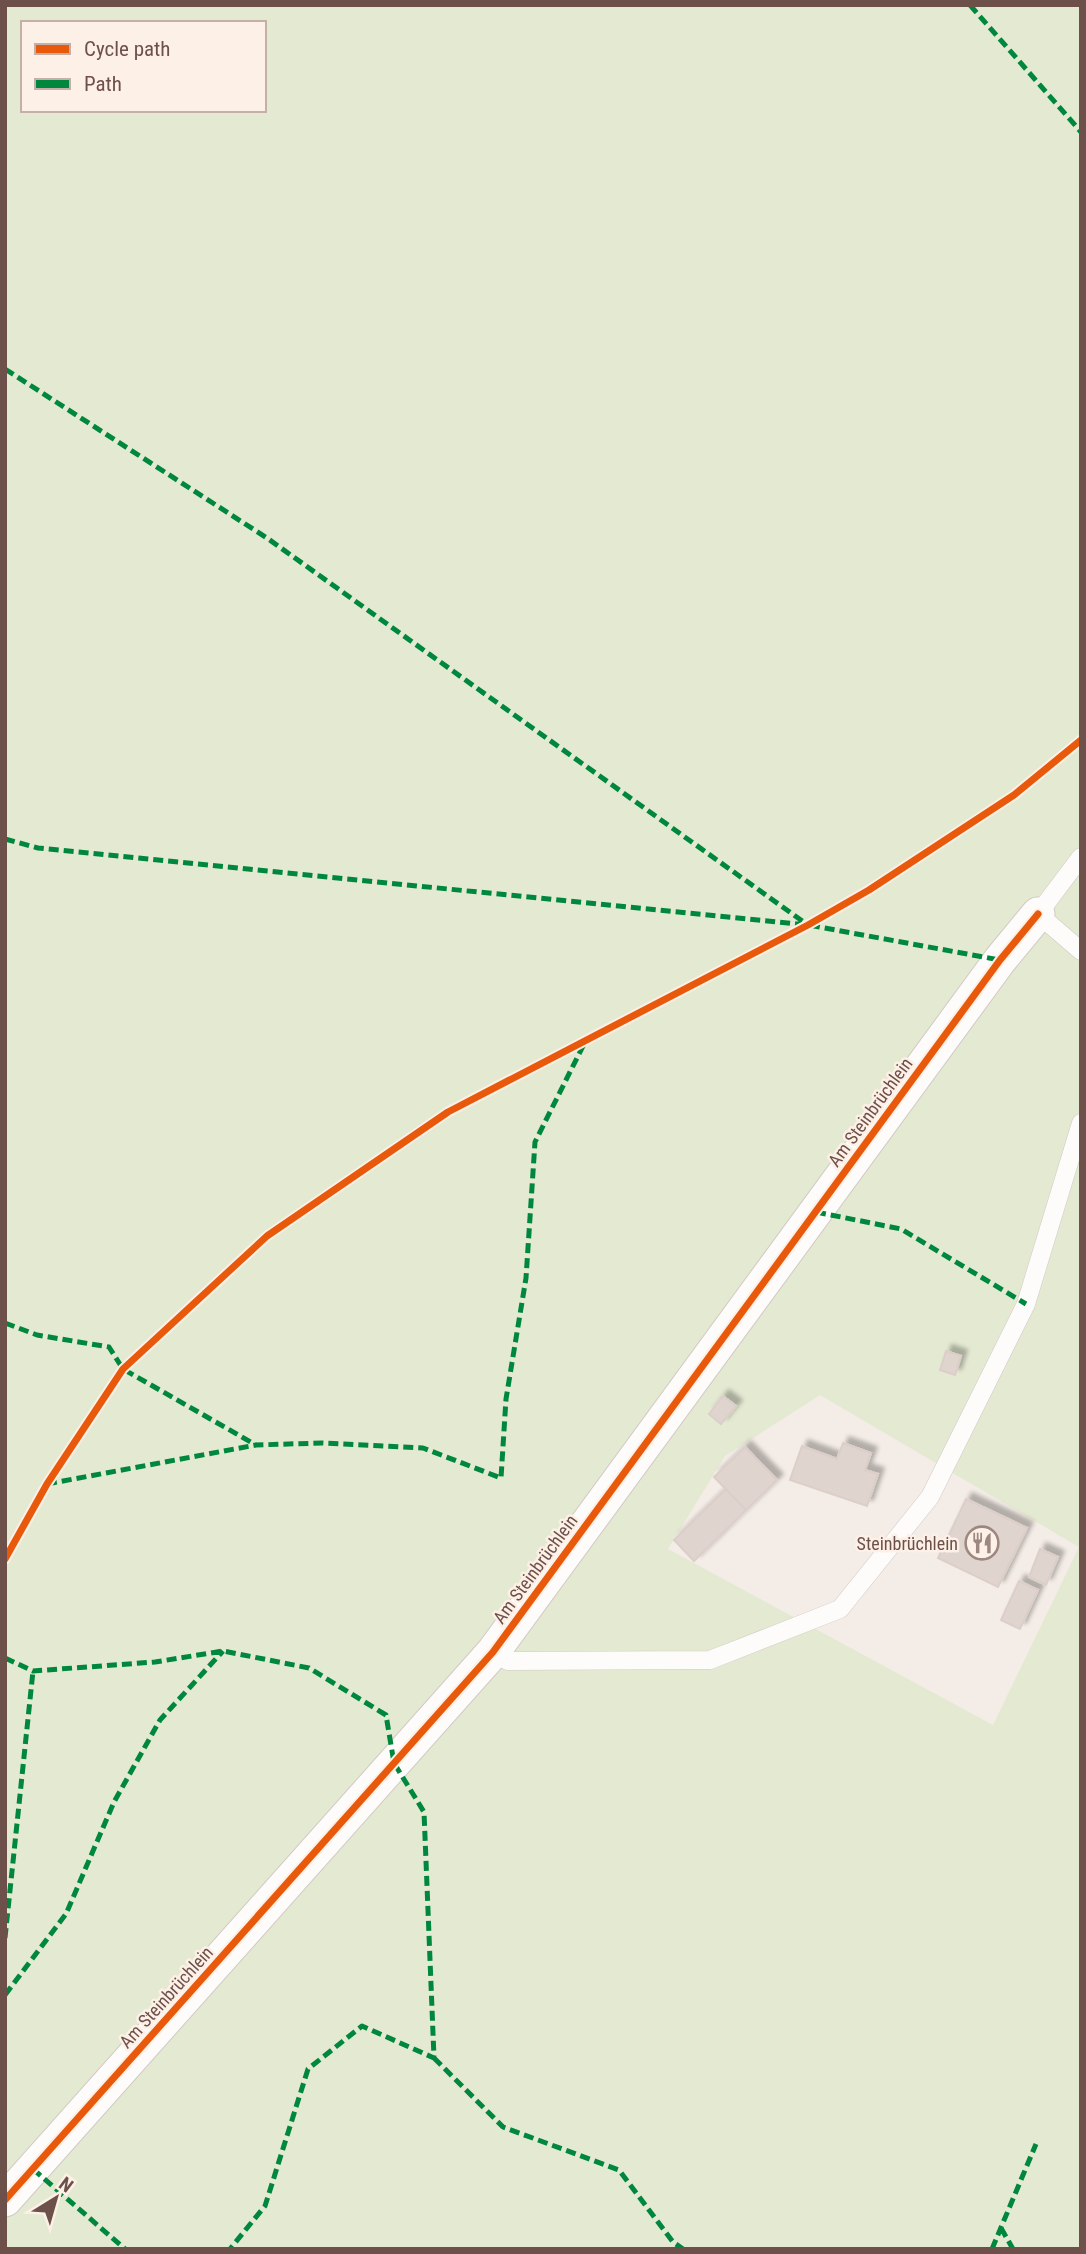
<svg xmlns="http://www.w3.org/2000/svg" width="1086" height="2254" viewBox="0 0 1086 2254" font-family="'Roboto Condensed',sans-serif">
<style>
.green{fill:#e4e9d2;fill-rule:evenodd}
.building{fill:#e0d4cf;stroke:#dccec9;stroke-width:2;filter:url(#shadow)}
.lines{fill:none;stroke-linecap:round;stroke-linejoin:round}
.lane-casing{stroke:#d3c9c5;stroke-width:19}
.street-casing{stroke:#d3c9c5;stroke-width:35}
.lane{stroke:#fdfcfb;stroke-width:18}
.street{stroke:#fdfcfb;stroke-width:33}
.quiet{stroke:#00873e;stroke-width:5;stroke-dasharray:10 5;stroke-linecap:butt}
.cycleway-casing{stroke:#fdf0e6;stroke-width:11}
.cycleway{stroke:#e8590c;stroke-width:7}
.labels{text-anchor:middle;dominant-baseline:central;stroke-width:5;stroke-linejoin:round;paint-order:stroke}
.street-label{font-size:18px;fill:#6e504a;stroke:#fdf0e6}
.poi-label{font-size:18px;fill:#6e504a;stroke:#fdf0e6;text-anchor:end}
</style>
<defs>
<filter id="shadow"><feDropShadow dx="6" dy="-6" stdDeviation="2" flood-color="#0004"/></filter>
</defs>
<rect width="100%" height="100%" fill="#f4ece6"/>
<!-- green -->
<path class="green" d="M5,5H1081V2249H5ZM23,23H264V110H23ZM820,1395L1079,1547L993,1725L668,1549L725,1456Z"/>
<!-- building -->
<path class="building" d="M946,1351L961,1356L955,1375L940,1370Z
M723,1396L736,1406L721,1424L709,1414Z
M843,1443L871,1453L865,1470L878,1474L867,1506L790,1480L802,1446L837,1459Z
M745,1447L777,1480L746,1510L714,1477Z
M726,1489L746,1510L694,1561L674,1540Z
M966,1499L1027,1528L998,1587L938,1558Z
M1040,1549L1058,1557L1046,1585L1029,1577Z
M1019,1581L1038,1590L1020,1629L1001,1620Z"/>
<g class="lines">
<defs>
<path id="lane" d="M1081,857L1038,914L1081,951
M493,1652L508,1661L710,1660L840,1609L930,1497L1026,1304L1081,1123"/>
<path id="street" d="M5,2200L493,1652L1000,960L1038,914"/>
</defs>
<!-- lane casing -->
<use href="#lane" class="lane-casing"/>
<!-- street casing -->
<use href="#street" class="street-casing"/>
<!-- lane -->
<use href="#lane" class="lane"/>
<!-- street -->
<use href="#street" class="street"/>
<!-- quiet -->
<path class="quiet" d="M970,5L1081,132
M5,369L267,538L805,923
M5,839L38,848L808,925L1000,960
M816,1212L901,1229L1026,1304
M5,1323L37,1335L109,1347L123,1369L256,1445
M47,1484L256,1445L322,1443L423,1448L501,1478L506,1399L526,1278L535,1142L585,1042
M5,1658L33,1671L155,1662L223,1651L309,1668L386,1715L394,1763L424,1812L434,2058L362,2026L308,2069L265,2206L230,2249
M5,1938L33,1671
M5,1995L66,1914L114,1802L160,1720L223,1651
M434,2058L503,2127L619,2170L673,2242L683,2249
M33,2169L125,2249
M1001,2228L1013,2249
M992,2249L1036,2144"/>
<defs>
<path id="cycleway" d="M5,1559L47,1484L123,1369L267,1236L448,1112L808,925L869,890L1014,795L1081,740
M5,2200L493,1652L1000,960L1038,914"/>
</defs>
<!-- cycleway casing -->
<use href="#cycleway" class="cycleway-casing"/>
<!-- cycleway -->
<use href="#cycleway" class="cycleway"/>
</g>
<!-- icons -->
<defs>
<symbol id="restaurant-ring" viewBox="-11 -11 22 22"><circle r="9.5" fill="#fdf0e6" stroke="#9d8781" stroke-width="1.5"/><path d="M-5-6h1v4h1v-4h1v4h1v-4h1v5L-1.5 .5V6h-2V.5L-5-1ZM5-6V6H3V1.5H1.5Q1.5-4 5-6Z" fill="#9d8781"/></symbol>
</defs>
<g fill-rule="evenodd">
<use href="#restaurant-ring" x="963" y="1524" width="38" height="38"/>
</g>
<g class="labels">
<!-- street labels -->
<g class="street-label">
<text transform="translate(870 1112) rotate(-54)">Am Steinbrüchlein</text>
<text transform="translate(535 1569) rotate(-54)">Am Steinbrüchlein</text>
<text transform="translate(166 1997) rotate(-48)">Am Steinbrüchlein</text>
</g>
<!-- poi labels -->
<g class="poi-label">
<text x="958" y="1543">Steinbrüchlein</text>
</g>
</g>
<!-- border -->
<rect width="1086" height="2254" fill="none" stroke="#6e504a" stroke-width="14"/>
<!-- legend -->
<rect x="21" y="21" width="245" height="91" fill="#fdf0e6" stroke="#c4b0a8" stroke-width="2"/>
<rect x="35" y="44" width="35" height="10" fill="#e8590c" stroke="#c4b0a8" stroke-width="2"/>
<text x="84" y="56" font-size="21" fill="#6e504a">Cycle path</text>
<rect x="35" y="79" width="35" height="10" fill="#00873e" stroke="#c4b0a8" stroke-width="2"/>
<text x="84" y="91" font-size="21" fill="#6e504a">Path</text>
<!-- north arrow -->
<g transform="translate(56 2198) rotate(37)" stroke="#fdf0e6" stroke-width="5" paint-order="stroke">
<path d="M0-5L12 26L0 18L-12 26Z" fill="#6e504a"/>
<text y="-10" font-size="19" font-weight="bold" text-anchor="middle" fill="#6e504a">N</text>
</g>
</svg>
